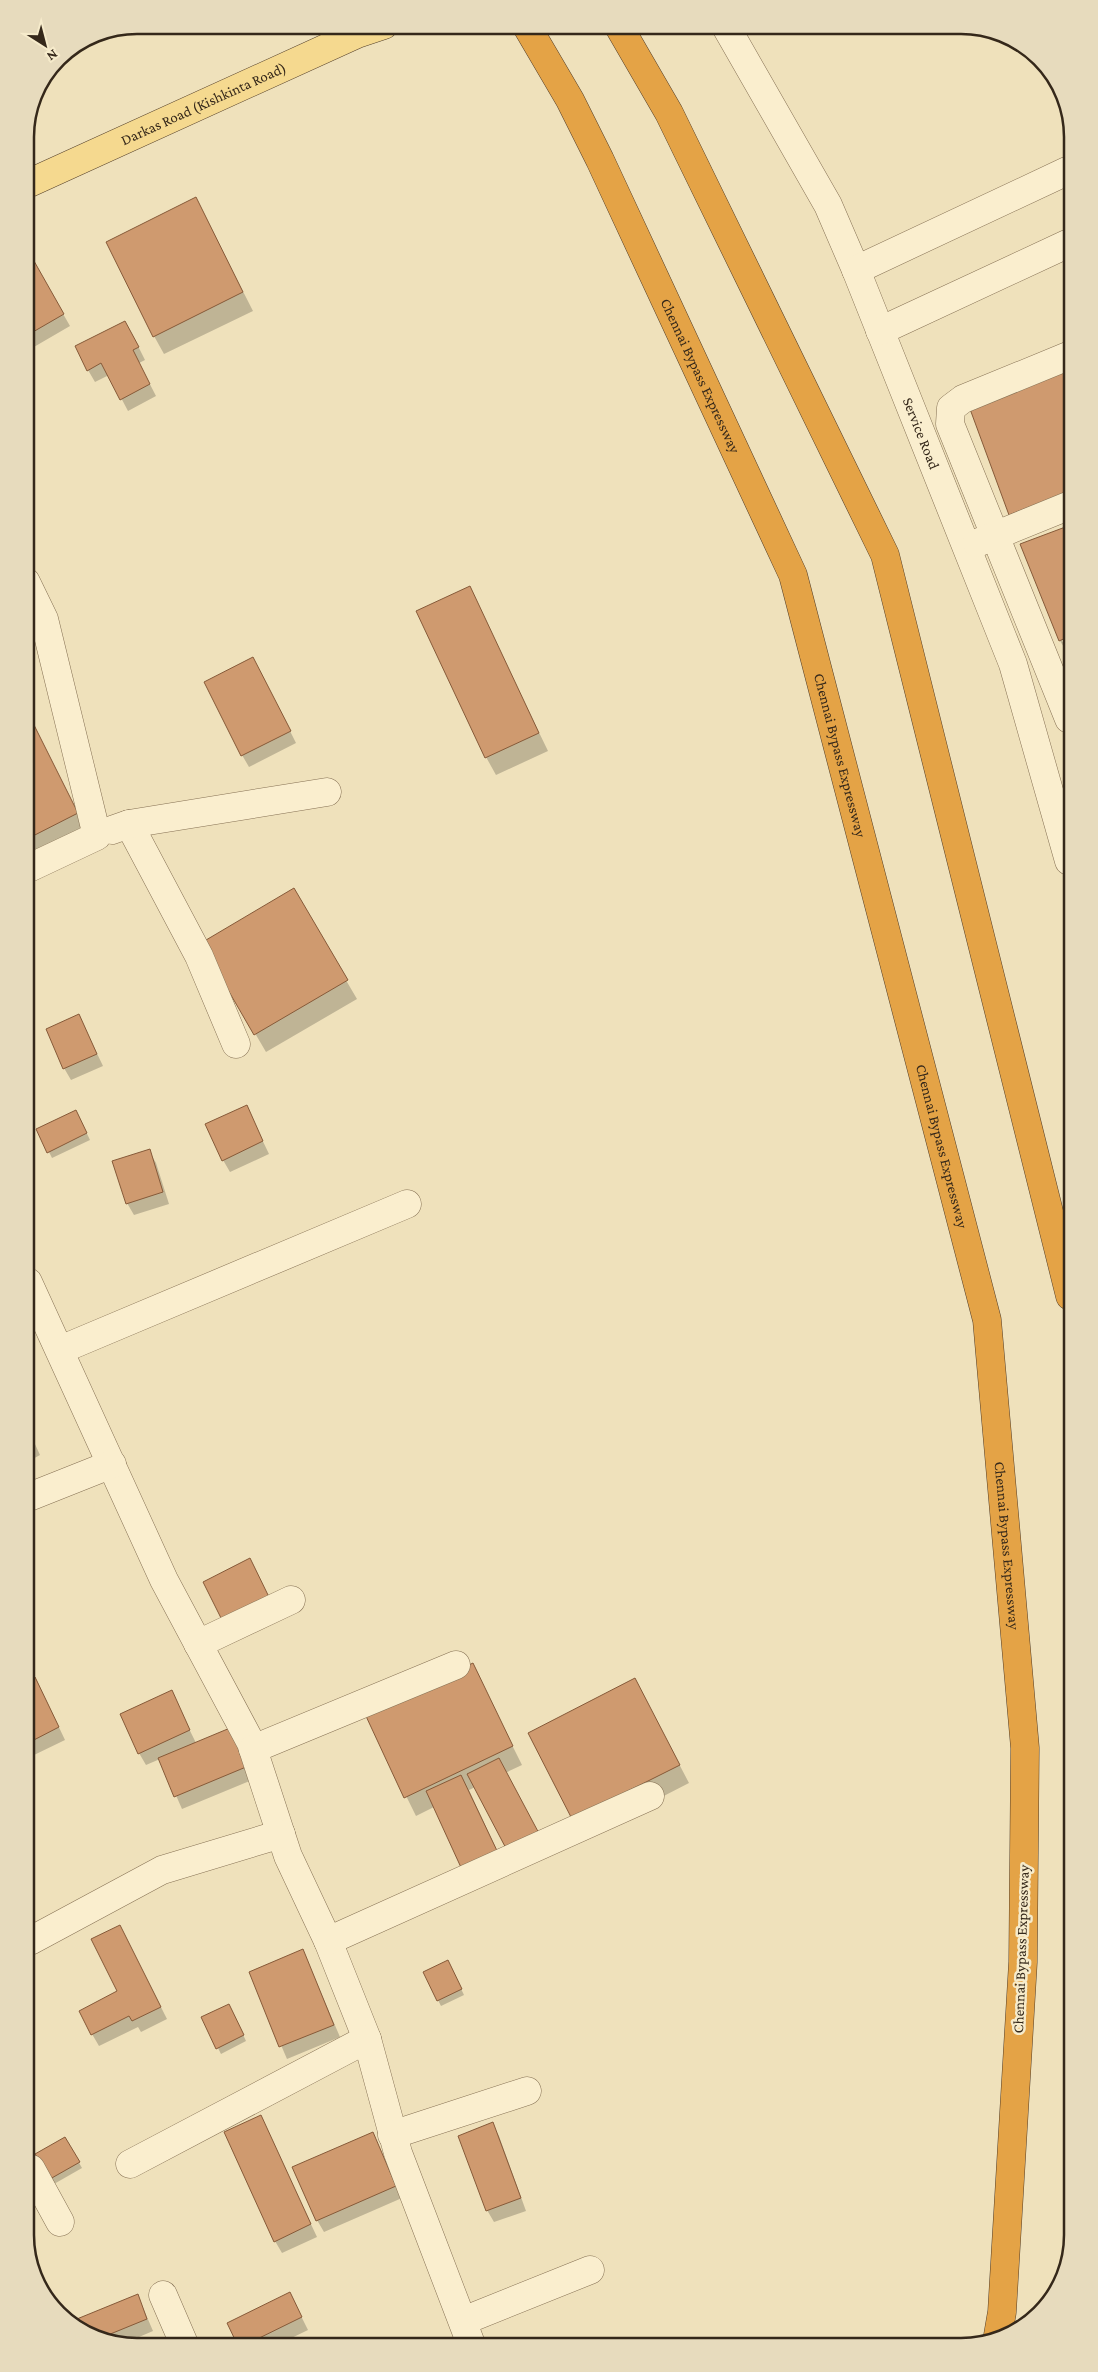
<svg xmlns="http://www.w3.org/2000/svg" width="1098" height="2372" viewBox="0 0 1098 2372" font-family="'Crimson Pro',serif">
<style>
.shadow{fill:#0003}
.building{fill:#cf9a6f;stroke:#865a39}
.lines{fill:none;stroke-linecap:round;stroke-linejoin:round}
.minor-casing{stroke:#867154;stroke-width:29}
.major-casing{stroke:#533e29;stroke-width:29}
.highway-casing{stroke:#533e29;stroke-width:29}
.minor{stroke:#faeece;stroke-width:28}
.major{stroke:#f5d98f;stroke-width:28}
.highway{stroke:#e4a346;stroke-width:28}
.labels{text-anchor:middle;dominant-baseline:central;stroke-width:5;stroke-linejoin:round;paint-order:stroke}
.street-label{font-size:15px;fill:#35281a;stroke:#f6ebcb}
.rim{fill:none;stroke:#35281a;stroke-width:2.5}
</style>
<rect width="100%" height="100%" fill="#efe1bb"/>
<!-- shadow -->
<path class="shadow" d="M196,199L253,311L164,354L154,336Z
M34,263L70,326L27,351L26,268Z
M132,334L145,360L139,363L156,396L128,411L109,375L95,382L88,370Z
M1068,527V636L1062,639V642L1068,639L1069,655L1060,641L1022,545Z
M469,588L548,751L496,775L486,757Z
M260,671L296,743L249,767L242,755Z
M33,726L87,832L27,863V730Z
M293,890L357,999L266,1052L202,943Z
M79,1016L103,1066L71,1080L64,1068Z
M246,1106L269,1154L230,1172L223,1160Z
M79,1117L90,1140L52,1158L38,1130Z
M149,1151L156,1163L169,1204L134,1215L127,1203Z
M29,1431L40,1455L29,1461Z
M29,1664L65,1740L34,1755L30,1748Z
M472,1665L522,1765L469,1790L506,1870L434,1807L416,1816L366,1715Z
M635,1680L689,1783L584,1837Z
M171,1692L196,1743L230,1729L252,1780L182,1809L160,1759L146,1765L139,1753Z
M126,1938L167,2019L141,2032L138,2027L99,2046L92,2034L119,1991Z
M303,1951L340,2037L287,2059L250,1973Z
M451,1968L464,1995L441,2006L438,2000Z
M232,2011L246,2041L221,2054L218,2048Z
M260,2116L317,2237L282,2253L275,2241Z
M492,2124L499,2136L526,2211L494,2222L487,2210Z
M372,2134L402,2198L324,2232L317,2220Z
M65,2138L82,2168L54,2184L37,2154Z
M290,2294L308,2330L275,2346H240L228,2323Z
M138,2296L153,2331L125,2343L126,2346L75,2326Z"/>
<!-- building -->
<path class="building" d="M196,197L243,292L153,337L106,242Z
M34,261L64,314L26,336V266Z
M125,321L139,347L133,350L150,384L120,400L101,363L87,371L75,346Z
M1068,369V492L1009,515L970,409Z
M1068,526V637L1059,641L1020,544Z
M470,586L539,733L485,758L416,611Z
M253,657L291,731L241,756L204,682Z
M34,725L78,813L27,839V728Z
M294,888L348,980L254,1035L201,943Z
M79,1014L97,1054L63,1069L46,1029Z
M247,1105L263,1141L222,1161L205,1124Z
M76,1110L87,1133L47,1153L36,1129Z
M150,1149L163,1192L126,1204L112,1161Z
M29,1432L34,1443L29,1445Z
M250,1558L269,1597L222,1620L203,1582Z
M473,1663L513,1746L404,1798L365,1714Z
M29,1664L34,1673L29,1675Z
M35,1677L59,1727L30,1742L29,1680Z
M635,1678L680,1765L572,1819L528,1733Z
M172,1690L190,1730L138,1754L120,1714Z
M230,1728L246,1767L174,1797L158,1758Z
M499,1758L542,1839L510,1856L467,1774Z
M461,1775L500,1857L464,1874L426,1791Z
M120,1925L161,2007L132,2021L129,2016L91,2035L79,2011L117,1991L91,1939Z
M303,1949L334,2025L279,2047L249,1972Z
M448,1960L462,1989L437,2001L423,1972Z
M229,2004L244,2035L216,2049L201,2017Z
M261,2115L311,2224L274,2242L224,2132Z
M493,2122L521,2198L486,2211L458,2136Z
M373,2132L396,2186L316,2221L292,2167Z
M65,2137L80,2162L50,2179L35,2154Z
M290,2292L302,2317L243,2346H238L227,2323Z
M138,2294L147,2319L103,2337L74,2326L72,2321Z
M123,2337L127,2346L114,2341Z"/>
<g class="lines">
<defs>
<g id="minor">
<path id="s1" d="M725,25L828,205L856,270L1013,664L1069,861"/>
<path d="M856,270L1067,171"/>
<path d="M880,331L1067,244"/>
<path d="M1068,356L963,399L951,408L950,424L1069,719"/>
<path d="M977,543L1068,506"/>
<path d="M26,582L44,619L97,836L27,869"/>
<path d="M129,824L199,956L236,1044"/>
<path d="M112,830L129,824L327,792"/>
<path d="M28,1282L164,1580L251,1743L288,1856L328,1941L367,2039L398,2153L471,2344"/>
<path d="M60,1350L407,1204"/>
<path d="M29,1497L112,1464"/>
<path d="M198,1644L291,1600"/>
<path d="M253,1749L456,1665"/>
<path d="M30,1941L162,1870L281,1834"/>
<path d="M328,1941L650,1796"/>
<path d="M392,2135L527,2091"/>
<path d="M130,2164L367,2039"/>
<path d="M31,2169L60,2222"/>
<path d="M163,2295L185,2346"/>
<path d="M463,2321L590,2270"/>
</g>
<g id="major">
<path id="s2" d="M25,185L357,34L384,25"/>
</g>
<g id="highway">
<path id="s3" d="M526,25L570,100L600,160L793,575L987,1320L1025,1748L1023,1962L1002,2312L997,2341"/>
<path d="M618,25L669,113L885,555L1070,1296"/>
</g>
</defs>
<!-- minor casing -->
<use href="#minor" class="minor-casing"/>
<!-- major casing -->
<use href="#major" class="major-casing"/>
<!-- highway casing -->
<use href="#highway" class="highway-casing"/>
<!-- minor -->
<use href="#minor" class="minor"/>
<!-- major -->
<use href="#major" class="major"/>
<!-- highway -->
<use href="#highway" class="highway"/>
</g>
<g class="labels">
<!-- street labels -->
<g class="street-label">
<text stroke="none"><textPath href="#s2" startOffset="196">Darkas Road (Kishkinta Road)</textPath></text>
<text stroke="none"><textPath href="#s3" startOffset="392">Chennai Bypass Expressway</textPath></text>
<text stroke="none"><textPath href="#s1" startOffset="454">Service Road</textPath></text>
<text stroke="none"><textPath href="#s3" startOffset="798">Chennai Bypass Expressway</textPath></text>
<text stroke="none"><textPath href="#s3" startOffset="1202">Chennai Bypass Expressway</textPath></text>
<text stroke="none"><textPath href="#s3" startOffset="1608">Chennai Bypass Expressway</textPath></text>
<text transform="translate(1021 1949) rotate(-88)">Chennai Bypass Expressway</text>
</g>
</g>
<!-- crop -->
<path d="M0 0H1098V2372H0ZM137 34H961A103 103 0 0 1 1064 137V2235A103 103 0 0 1 961 2338H137A103 103 0 0 1 34 2235V137A103 103 0 0 1 137 34Z" fill="#e7dbbd" fill-rule="evenodd"/>
<path class="rim" d="M137 34H961A103 103 0 0 1 1064 137V2235A103 103 0 0 1 961 2338H137A103 103 0 0 1 34 2235V137A103 103 0 0 1 137 34Z"/>
<!-- north arrow -->
<g transform="translate(45 45) rotate(144)" stroke="#f6ebcb" stroke-width="4" paint-order="stroke">
<path d="M0-4L9 19L0 12L-9 19Z" fill="#35281a"/>
<text y="-8" font-size="14" font-weight="bold" text-anchor="middle" fill="#35281a">N</text>
</g>
</svg>
